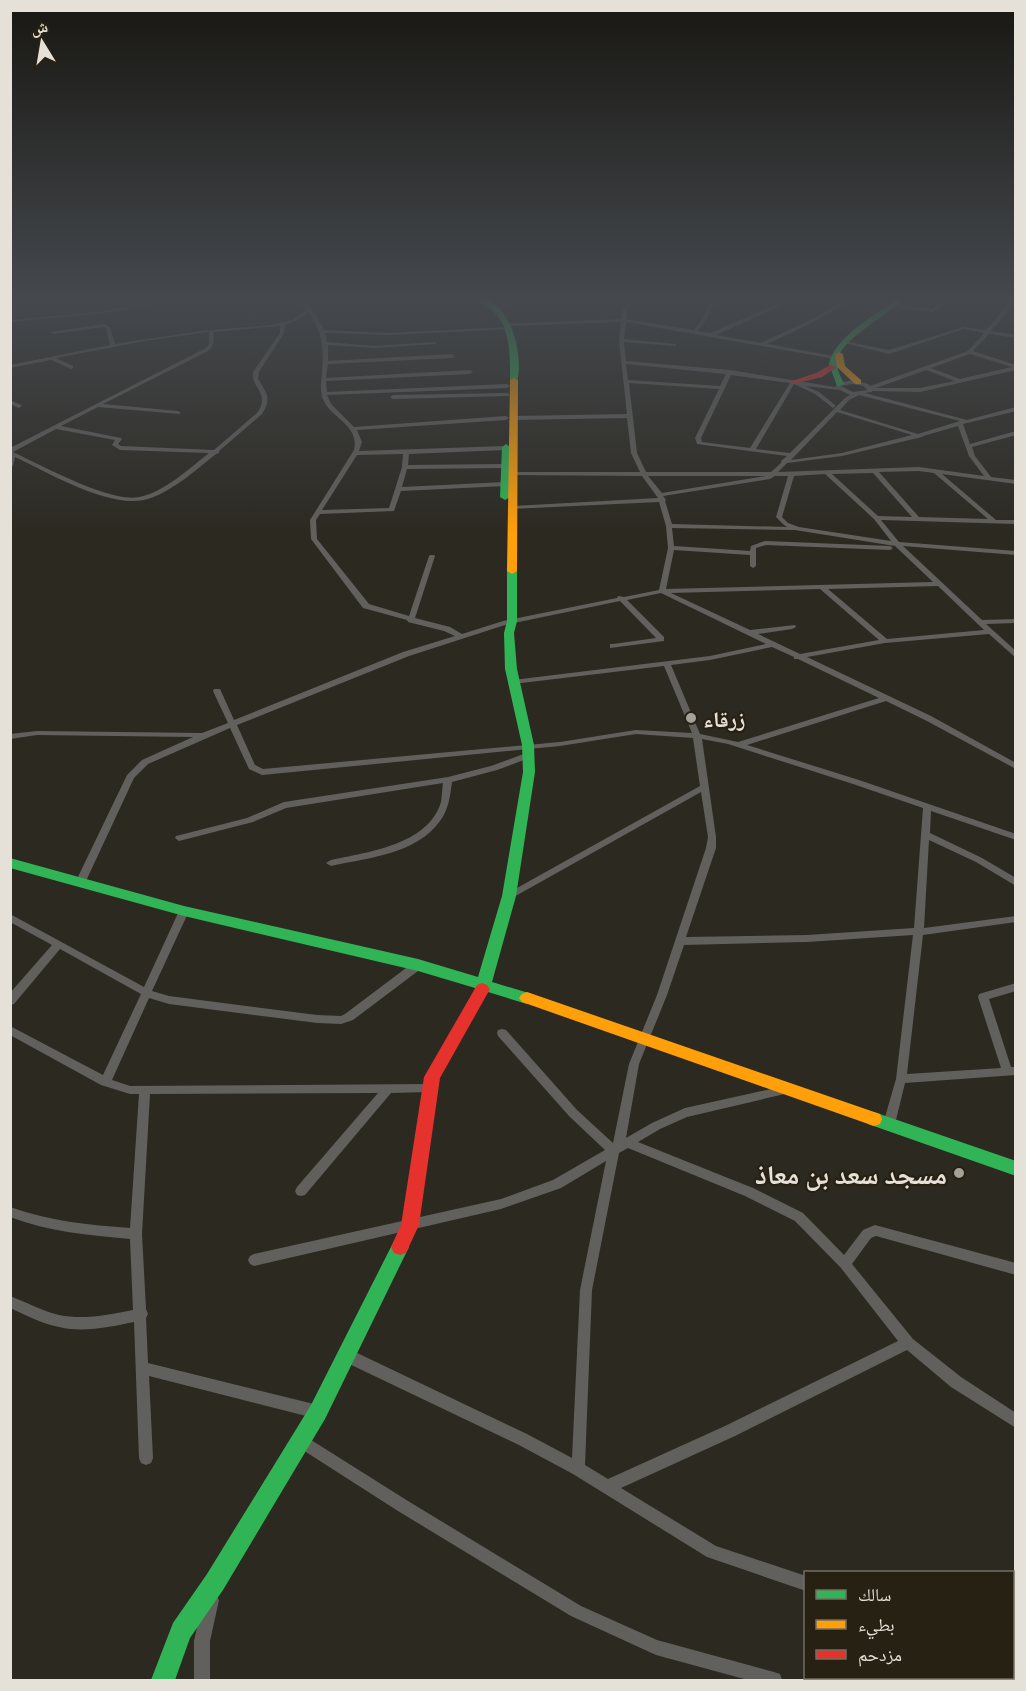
<svg xmlns="http://www.w3.org/2000/svg" width="1026" height="1691" viewBox="0 0 1026 1691" font-family="'Exo 2','Noto Naskh Arabic',sans-serif">
<style>
.lines{fill:none;stroke-linecap:round;stroke-linejoin:round}
.street{fill:#62605c;fill-rule:evenodd}
.fast{fill:#30b455;fill-rule:evenodd}
.slow{fill:#ff9f0a;fill-rule:evenodd}
.jam{fill:#e5322d;fill-rule:evenodd}
.poi-dot{fill:#a4a198;stroke:#272113;stroke-width:2}
.labels{text-anchor:middle;dominant-baseline:central;stroke-width:4.5;stroke-linejoin:round;paint-order:stroke}
.poi-label{font-size:22px;font-weight:bold;fill:#e5e1d8;stroke:#272113;text-anchor:start}
.near-poi-label{font-size:27px;font-weight:bold;fill:#e5e1d8;stroke:#272113;text-anchor:end}
</style>
<rect width="100%" height="100%" fill="#2c2921"/>
<g class="lines">
<!-- street -->
<path class="street" d="M178,298H186L105,313L10,322V320L105,311Z
M295,298H299L311,307L324,330L388,333L510,327L512,328L510,329L388,335L325,333L327,342L374,346L435,342L437,343L435,344L374,348L328,345V361L452,354L455,356L452,358L328,364L326,378L470,370L473,372L470,374L326,381L327,392L507,384L510,386L507,388L327,395L331,404L354,427L506,416L509,418L506,420L357,430L362,442L359,451L506,446L509,448L506,450L409,454L408,465L504,464L507,466L504,468L407,469L402,487L505,482L508,484L505,486L401,491L394,511L320,514L316,520L317,539L369,604L409,616L429,556L430,555H434L435,556L415,618L450,627L462,634L503,621L617,598L618,596L624,597L659,590L668,548L666,526L659,502L511,509V507L513,506L658,498L642,476L505,475V473L507,472H640L631,453L627,418L514,420L511,418L514,416L627,414L619,340L621,322L505,326L503,325V324L621,319L623,307L629,302L611,299L609,298L631,300L635,298H639L627,308L626,319L694,330L703,318L711,298H715L707,318L698,331L710,333L792,298H797L716,335L761,343L814,318L848,298H853L818,320L767,344L839,357L842,359L841,360L626,322L624,339L675,344L677,345L675,346L624,342L626,361L730,370L835,387L838,383L853,380L868,384L870,386L968,351L984,333L964,329L889,354L844,343V341L889,350L964,327L986,330L1008,305L991,298H996L1010,303L1016,298L1014,304L1016,307L1012,306L991,331L1016,335V338L989,334L973,351L1016,365V370L920,392L872,391V392L865,393L967,420L1016,407V411L963,424L970,444L1016,431V435L972,447L975,456L991,477L1016,480V484L942,474L996,520H1016V524L881,520L899,542L1016,551V555L903,546L982,620L1016,619V623L986,624L1016,651V658L989,634L885,643L807,657L931,716L1016,763V769L925,720L886,701L747,745L859,780L1016,834V840L931,811L930,833L982,858L1016,878V886L976,862L929,840L924,928L1016,916V922L923,935L907,1074L1001,1068L978,997L979,994L1016,983V991L989,999L1011,1067H1016V1075L905,1083L895,1124L893,1127L889,1129L885,1127L883,1124L896,1079L913,935L807,942L684,945L667,995L639,1064L626,1138L652,1123L685,1108L785,1086L789,1087L790,1090L789,1093L687,1117L660,1129L638,1142L753,1188L803,1213L844,1255L863,1230L875,1225L1016,1263V1275L876,1236L871,1238L852,1264L913,1339L961,1377L1016,1413V1428L951,1387L907,1350L735,1436L621,1488L716,1546L806,1576V1591L707,1557L573,1474L517,1444L343,1361L341,1356L343,1351L348,1350L353,1351L527,1434L572,1458L580,1290L606,1161L561,1188L501,1209L254,1266L250,1264L248,1260L250,1256L254,1254L501,1199L553,1180L605,1150L569,1116L498,1036L497,1033L498,1030L502,1029L506,1030L577,1110L613,1143L629,1064L657,995L706,848L708,837L701,792L512,898H506L504,896L506,894L700,786L693,738L636,734L560,746L262,775L249,769L230,728L148,764L134,778L86,881L81,884L76,881L127,775L142,760L193,737L37,735L10,739V734L37,731L202,733L228,723L213,691L214,689H220L221,691L234,720L403,652L455,636L444,631L408,622L407,620L363,608L311,539L310,520L354,450C360,424 329,418 322,397C320,389 321,381 322,373C324,350 323,331 308,312C302,319 294,322 285,325L284,333L259,372L258,379C267,393 272,399 262,414L219,451V453L216,454C196,470 175,489 151,498C114,512 49,473 15,457L13,466L10,468V448L204,349L209,345V332L145,341L56,358L73,366V368L71,369L51,360L10,368V365L110,345L106,328L103,327L53,334L51,333V332L103,324L110,327L115,344L200,331L271,325L292,320L301,314L306,309ZM280,326V333L253,372C251,389 270,392 258,412L214,450L121,446L118,444L122,439L121,438L61,426L98,407L180,414V412L178,411L103,404L208,351L213,345L214,332ZM970,354L1012,367L960,379L931,368ZM626,364L726,374L720,386L628,380ZM926,370L955,381L920,388H876ZM731,375L790,383L750,448L702,442L701,438ZM629,383L719,389L695,438L697,444L787,456L781,461V463L771,472H646L637,453ZM794,384L815,394L833,408L836,406L835,405L819,392L805,386L840,390L850,395L845,398L790,453L756,449ZM853,384L864,386L867,390L853,392L841,386ZM859,395L960,421L918,434L840,410L849,400ZM837,412L912,435L842,453L791,460ZM958,426L969,456L984,476L919,467L778,472L787,463L842,456L922,437L923,436ZM56,429L115,440L112,445L120,450L209,453C190,468 163,493 139,497C110,503 41,465 13,452ZM403,454L402,467L389,508L322,510L357,455ZM919,471L934,473L988,519L919,517L879,472ZM873,473L912,517L878,516L832,474ZM825,474L874,519L891,541L799,527L788,523L782,517L794,476ZM648,476H766L662,493ZM775,476H788L776,517L784,525L787,527L672,524L665,501L666,500L663,496L770,479ZM672,528L795,530L895,546L933,582L666,589L674,550L750,555V566L753,568L756,566V548L766,545L890,550L893,548L890,546L765,541L751,546L750,551L674,546ZM938,586L984,630L887,639L828,589ZM820,589L879,640L800,654L758,634L792,629L796,627L795,625L750,630L671,593ZM661,593L766,644L710,656L513,680L509,682L513,684L664,666L692,733L636,730L560,742L263,769L255,765L237,725L409,656L505,625L620,601L656,638L613,644H610V648L664,641V637L627,600ZM772,647L794,657V659H798L879,698L738,742L700,734L671,665L710,660ZM702,739L728,744L853,784L923,808L914,928L807,935L686,937L716,848V837ZM628,1148L745,1196L795,1221L841,1268L898,1341L725,1426L608,1479L585,1465L592,1290L619,1153Z
M503,298H507V305L501,310L499,309L503,305Z
M947,298H951L933,312L890,306L892,305L932,309Z
M507,393L509,394V396L393,399L390,397L393,395Z
M10,400L21,405L22,406L19,408L10,404Z
M529,752L532,753L533,755L532,757L497,770L452,782C450,796 449,809 440,821C417,854 367,858 331,866L326,863L331,860C368,852 428,845 441,802C442,796 442,789 443,783L286,808L253,822L179,841L175,838L176,836L247,818L284,802L448,777L491,766Z
M184,908L187,909L189,911L152,991L169,996L317,1015L341,1016L345,1014L414,962H422L423,965L422,968L353,1020L341,1024L317,1023L169,1004L149,998L112,1080L130,1086L429,1084L433,1085L434,1088L433,1091L429,1092L391,1093L305,1195L301,1196L297,1195L295,1191L297,1187L378,1093L150,1094L142,1234L146,1309L148,1314L146,1318L148,1363L318,1405L323,1407L325,1412L323,1417L318,1419L149,1376L153,1458L151,1463L146,1465L141,1463L139,1458L134,1322C109,1327 84,1333 59,1327C42,1324 26,1315 10,1308V1296C26,1302 42,1311 59,1315C83,1320 109,1315 133,1310L130,1239C89,1235 49,1232 10,1217V1207C49,1221 89,1225 130,1228L139,1094H130L101,1085L10,1035V1026L103,1075L141,994L60,949L14,1004L10,1005V993L52,945L10,922V914L144,987L179,911L181,909Z
M300,1433L408,1501L581,1606L657,1640L774,1672L780,1674L782,1680H748L656,1655L571,1616L398,1511L295,1445L293,1440L295,1435Z
M1016,1572V1592L1012,1593V1573Z
M211,1592L216,1595L219,1600L210,1641V1680H194V1641L203,1600L206,1595Z
M1012,1606H1016V1621H1012Z
M969,1678H985L984,1680H968Z"/>
<!-- fast -->
<path class="fast" d="M10,298H46L10,302Z
M476,298C511,298 524,355 517,382L510,380C510,357 511,329 494,312C489,306 481,303 476,298Z
M899,298H906C890,314 841,338 837,361C836,369 841,377 844,384L837,386L829,364C834,337 878,313 899,298Z
M506,444L510,447V497L505,500L500,497L502,447Z
M512,568L517,571V621L514,633L517,669L534,745L535,772L516,896L492,982L532,994L535,998L532,1002L527,1004L488,992L482,995L477,993L475,988L418,971L184,916L10,868V858L184,906L418,959L478,977L502,896L523,772L522,745L505,669L504,633L507,621V571Z
M874,1112L1016,1161V1176L868,1124L866,1119L868,1114Z
M400,1239L406,1241L409,1247L325,1419L223,1590L190,1638L175,1680H151L173,1623L207,1574L311,1405L394,1241Z"/>
<!-- slow -->
<path class="slow" d="M39,298H72L69,300H42Z
M839,352L843,354L845,366L861,380V384H855L837,367L835,354Z
M514,378L518,380L517,571L512,574L507,571L510,380Z
M527,992L880,1114L882,1119L880,1124L874,1126L522,1002L519,998L522,994Z"/>
<!-- jam -->
<path class="jam" d="M830,365L837,367L822,377L793,384L789,382L816,373Z
M482,983L487,985L490,989L440,1078L419,1225L406,1253L400,1255L394,1253L391,1247L401,1225L424,1077L477,985Z"/>
</g>
<!-- sky -->
<linearGradient id="sky" x2="0" y2="1"><stop stop-color="#181712"/><stop offset="0.56" stop-color="#45494e"/><stop offset="1" stop-color="#45494e" stop-opacity="0"/></linearGradient>
<rect width="1026" height="534" fill="url(#sky)"/>
<!-- markers -->
<g class="poi-dot">
<circle cx="691" cy="718" r="6"/>
<circle cx="959" cy="1173" r="6"/>
</g>
<g class="labels">
<!-- poi labels -->
<g class="poi-label">
<text x="703" y="718">زرقاء</text>
</g>
<!-- near-poi labels -->
<g class="near-poi-label">
<text x="947" y="1173">مسجد سعد بن معاذ</text>
</g>
</g>
<!-- border -->
<rect width="1026" height="1691" fill="none" stroke="#e5e1d8" stroke-width="24"/>
<!-- legend -->
<rect x="804" y="1571" width="210" height="108" fill="#272113" stroke="#736e62" stroke-width="1.5"/>
<rect x="816" y="1590" width="30" height="9" fill="#30b455" stroke="#736e62" stroke-width="1.5"/>
<text x="858" y="1601" font-size="18" fill="#e5e1d8">سالك</text>
<rect x="816" y="1620" width="30" height="9" fill="#ff9f0a" stroke="#736e62" stroke-width="1.5"/>
<text x="858" y="1631" font-size="18" fill="#e5e1d8">بطيء</text>
<rect x="816" y="1650" width="30" height="9" fill="#e5322d" stroke="#736e62" stroke-width="1.5"/>
<text x="858" y="1661" font-size="18" fill="#e5e1d8">مزدحم</text>
<!-- north arrow -->
<g transform="translate(42 42) rotate(349)" stroke="#272113" stroke-width="4.5" paint-order="stroke">
<path d="M0-4.5L10 22L0 15L-10 22Z" fill="#e5e1d8"/>
<text y="-9" font-size="16" font-weight="bold" text-anchor="middle" fill="#e5e1d8">ش</text>
</g>
</svg>
